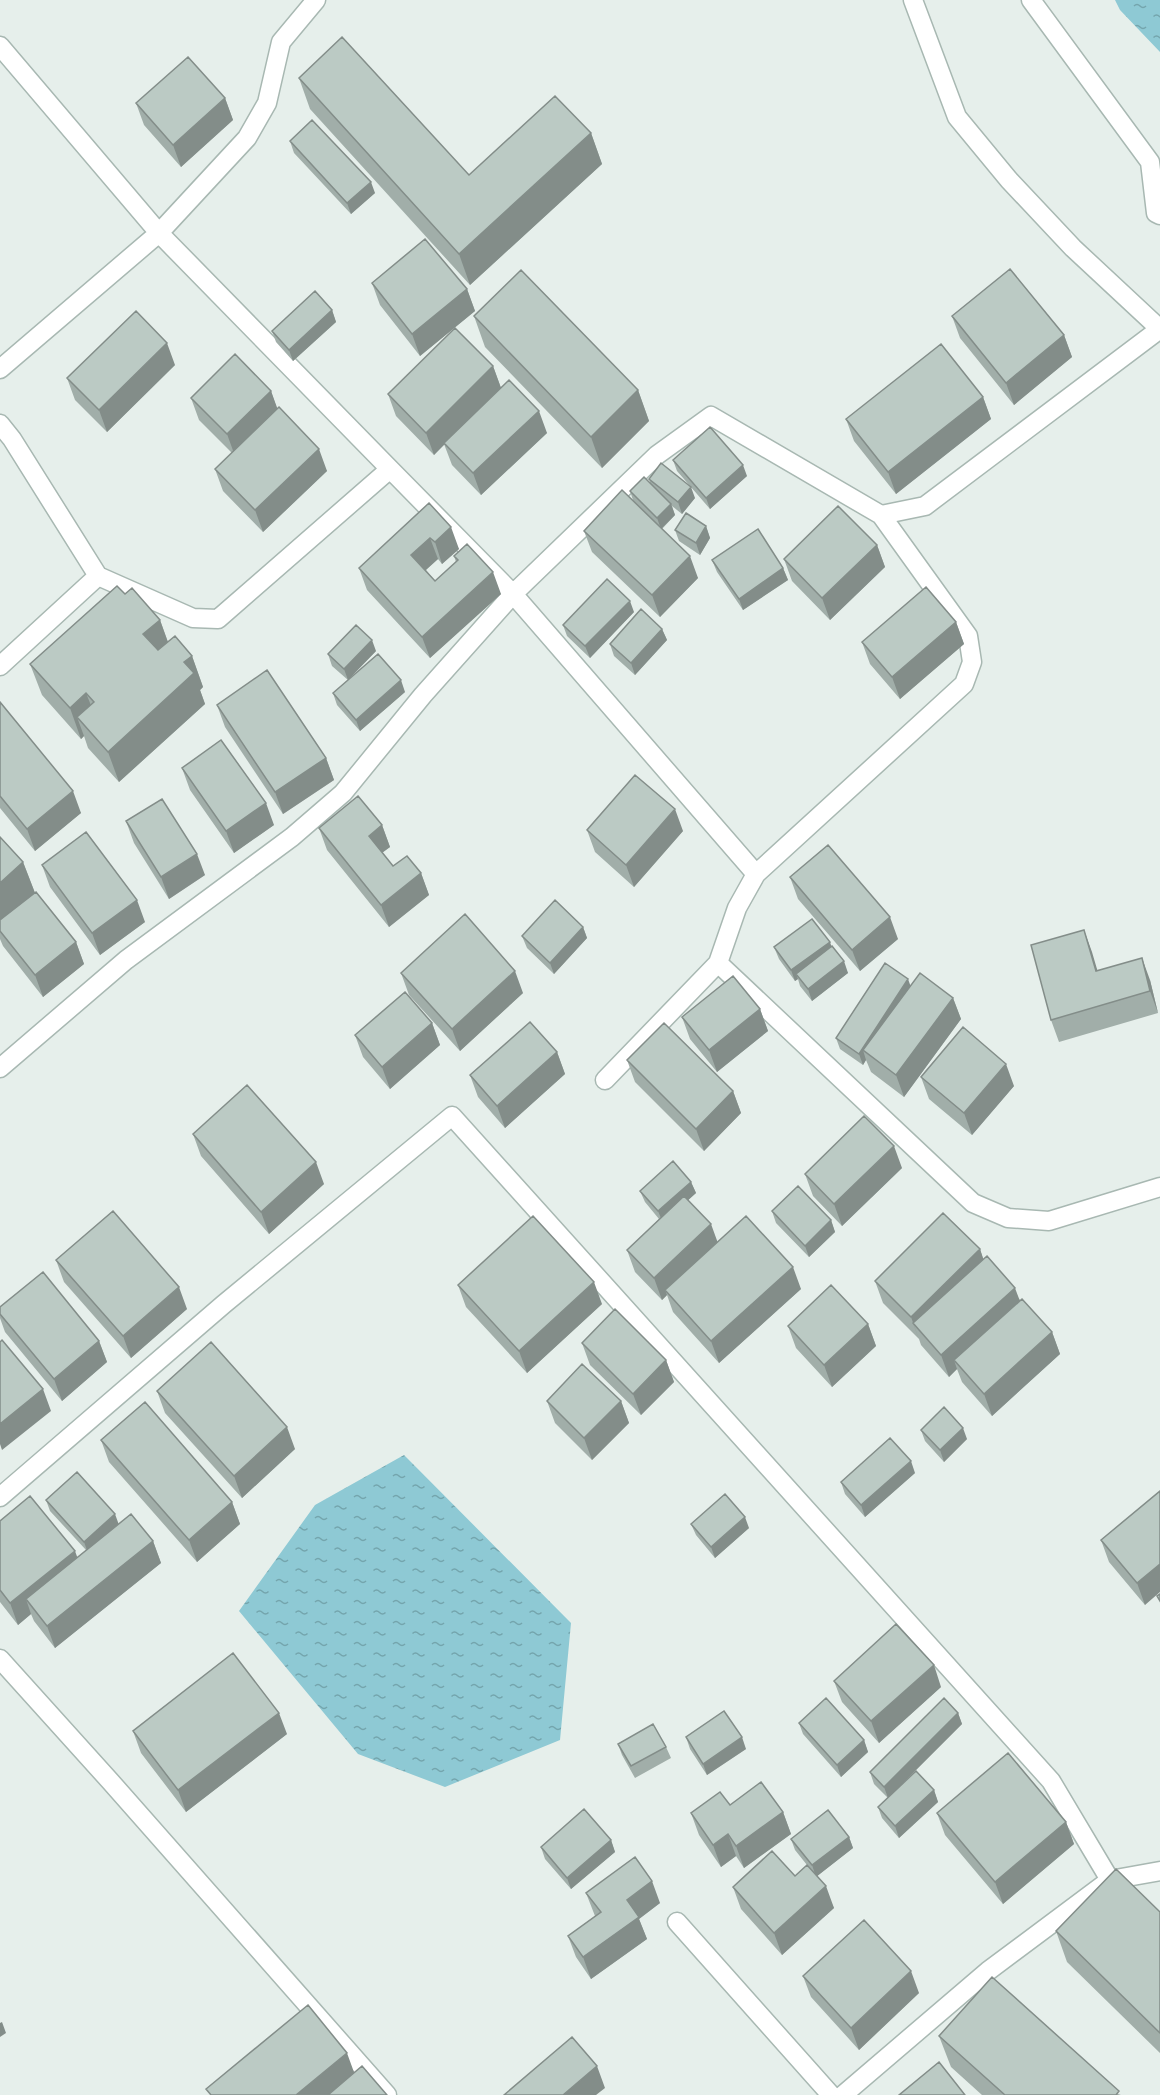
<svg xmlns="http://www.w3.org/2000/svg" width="1160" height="2095" viewBox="0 0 1160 2095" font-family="Mulish,sans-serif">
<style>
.water{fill:url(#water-ripples)}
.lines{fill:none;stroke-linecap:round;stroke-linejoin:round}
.street-casing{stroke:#a8b8b2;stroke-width:21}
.street{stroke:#fff;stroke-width:18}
.wall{fill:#a1aea9}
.shaded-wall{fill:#838d89}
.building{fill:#bbcac4;stroke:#838d89;stroke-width:1.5}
</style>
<defs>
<pattern id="water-ripples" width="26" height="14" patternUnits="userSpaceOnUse" patternTransform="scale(1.5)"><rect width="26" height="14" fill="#8ec9d4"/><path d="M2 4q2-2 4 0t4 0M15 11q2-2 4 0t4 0" fill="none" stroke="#74a5ad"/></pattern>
</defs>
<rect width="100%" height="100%" fill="#e6efeb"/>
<!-- water -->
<path class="water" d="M1115,0H1160V52L1120,10Z
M404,1455L571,1623L560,1740L445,1787L358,1754L239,1611L315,1505Z"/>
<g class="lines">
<defs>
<path id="street" d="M913,0L957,117L1009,180L1073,248L1160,329
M1031,0L1150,162L1156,213L1160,215
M0,46L159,233L390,469
M0,369L159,233L247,138L267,103L281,42L316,0
M0,424L12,439L98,576L193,618L218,619L390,469L513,594L657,455L711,416L881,515L925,506L1160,329
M0,666L98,576
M718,963L973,1203L1008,1218L1049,1221L1160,1187
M0,1068L126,960L292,837L343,793L423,695L513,594L756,874
M605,1080L718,963L737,908L756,874L964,684L972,662L968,636L881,515
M0,1497L224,1304L452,1116L1051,1781L1110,1880
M0,1659L110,1781L387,2095
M677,1922L831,2095
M843,2095L988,1971L1110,1880L1160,1871"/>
</defs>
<!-- street casing -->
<use href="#street" class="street-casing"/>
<!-- street -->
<use href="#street" class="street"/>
</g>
<!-- wall -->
<path class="wall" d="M299,78L469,175L591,133L602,164L470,285L310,109Z
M225,98L233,120L181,167L144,125L136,103Z
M290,141L375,193L351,214L294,153Z
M372,283L467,289L475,311L420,356L380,305Z
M332,310L336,322L293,361L276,342L272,331Z
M474,316L638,390L649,421L602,468L485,347Z
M952,316L1064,335L1072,357L1014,405L960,338Z
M175,365L107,432L75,400L67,378Z
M493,366L501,388L547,433L481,495L452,465L444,444L434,455L396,416L388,394Z
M271,391L277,409L327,471L263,532L223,491L215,469L232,453L199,420L191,398Z
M983,397L991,419L896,494L854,441L846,419Z
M673,460L747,476L710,509L677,471Z
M649,479L695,498L682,514L672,506L675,515L662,529L698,578L660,617L592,552L584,531L634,503L630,491L650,482Z
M429,503L459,549L442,564L438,559L426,570L435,581L456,562L454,556L501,594L430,658L367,590L359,568Z
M706,526L710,538L700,555L679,541L675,530Z
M877,545L885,567L830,620L792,581L784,559Z
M712,560L783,568L788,580L743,610L717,572Z
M125,594L160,620L168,642L192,656L203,687L200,690L205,704L119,782L88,748L84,736L81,739L42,695L30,664Z
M634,612L590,658L567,636L563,625Z
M956,622L964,644L900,699L870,664L862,642Z
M662,629L667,640L635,675L614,656L610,644Z
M376,651L349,679L405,692L360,731L337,705L333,693L348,680L332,666L328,654Z
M0,702L81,813L35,851L0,808Z
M217,705L326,758L334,780L283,814L225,727Z
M182,768L274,825L234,853L190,790Z
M126,821L205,875L169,899L134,843Z
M382,825L390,847L382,853L393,866L421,873L429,895L389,927L327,850L319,828Z
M587,830L683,831L634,887L595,852Z
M0,837L23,862L35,893L76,942L84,964L43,997L3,946L0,939Z
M42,865L145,922L100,955L50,887Z
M790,877L898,939L860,971L798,899Z
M583,927L587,938L554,974L527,948L522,936Z
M1084,930L1097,971L1150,980L1158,1013L1059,1042L1051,1020Z
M774,947H831L848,973L812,1001L800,986L798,979L795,981L779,959Z
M401,973L523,993L460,1051L409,995Z
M910,986L953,998L961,1019L904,1097L871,1072L866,1060L863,1065L840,1049L836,1038Z
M760,1009L768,1031L717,1072L690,1039L682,1017Z
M432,1023L440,1045L390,1089L363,1057L355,1035Z
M557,1052L565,1074L505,1128L478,1097L470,1075Z
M627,1060L733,1091L741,1113L704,1151L635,1082Z
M921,1077L1014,1086L972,1135L929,1099Z
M193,1134L324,1184L269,1234L201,1156Z
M902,1168L842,1226L813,1196L805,1174Z
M691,1182L696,1193L688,1200L717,1242L801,1289L719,1363L673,1312L667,1295L662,1300L635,1272L627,1250L659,1219L645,1202L640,1191Z
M772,1211L831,1220L835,1232L809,1257L776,1223Z
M980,1249L983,1259L1020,1300L1052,1332L1060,1354L992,1416L962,1382L957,1369L949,1377L921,1345L919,1339L883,1303L875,1281Z
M56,1260L187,1309L131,1358L64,1282Z
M458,1285L602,1304L527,1373L466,1307Z
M0,1307L99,1341L107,1362L62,1401L5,1332L0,1318Z
M868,1324L876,1346L832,1387L796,1348L788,1326Z
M582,1343L666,1360L674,1382L641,1415L590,1365Z
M157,1391L295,1449L242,1498L165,1413Z
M547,1401H621L629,1423L592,1460L555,1423Z
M921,1430L967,1439L944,1462L925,1441Z
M101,1440L232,1502L240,1524L197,1562L109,1462Z
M915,1473L865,1517L845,1494L841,1482Z
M1160,1491L1145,1605L1109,1562L1101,1540Z
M46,1500L118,1524L153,1541L161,1563L55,1648L34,1621L31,1614L18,1625L0,1602V1521L77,1558L86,1550L50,1511Z
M691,1524L749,1528L715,1558L696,1535Z
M834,1681L941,1687L879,1743L842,1702Z
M958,1713L962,1724L903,1783L934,1790L938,1802L899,1838L882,1818L878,1807L888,1798L874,1784L870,1772Z
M799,1723L864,1740L868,1752L841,1777L803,1734Z
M133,1731L287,1734L186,1812L141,1753Z
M686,1737L746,1749L707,1775L690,1749Z
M618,1744L666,1747L671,1758L635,1778L622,1755Z
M730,1805L783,1812L791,1834L744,1868L736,1856L721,1867L699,1835L691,1813Z
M937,1813L1066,1822L1074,1844L1003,1904L945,1835Z
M849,1837L853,1848L817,1876L834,1908L782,1955L741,1909L733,1887L795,1876L807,1865L795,1850L791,1839Z
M611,1840L615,1852L571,1889L545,1859L541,1847Z
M586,1893L660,1903L639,1919L647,1939L591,1979L576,1957L568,1936L595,1916Z
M1160,1912V2053L1067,1962L1056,1931Z
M803,1976L919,1993L859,2050L811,1997Z
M939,2036L1121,2095H982L951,2067Z"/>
<!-- shaded-wall -->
<path class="shaded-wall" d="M225,98L233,120L181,167L173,145Z
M591,133L602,164L470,285L459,254Z
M371,182L375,193L351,214L347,203Z
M467,289L475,311L420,356L412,334Z
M332,310L336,322L293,361L289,350Z
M1064,335L1072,357L1014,405L1006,383Z
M167,343L175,365L107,432L99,410Z
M493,366L501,388L434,455L426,433Z
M638,390L649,421L602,468L591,437Z
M271,391L279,413L235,456L227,434Z
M983,397L991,419L896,494L888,472Z
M539,411L547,433L481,495L473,473Z
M319,449L327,471L263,532L255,510Z
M743,465L747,476L710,509L706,498Z
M691,487L695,498L682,514L678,502Z
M671,504L675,515L661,529L657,518Z
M706,526L710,538L700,555L696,543Z
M451,527L459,549L442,564L435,542Z
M430,538L438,559L419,576L411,555Z
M877,545L885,567L830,620L822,598Z
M690,556L698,578L660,617L652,595Z
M783,568L788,580L743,610L739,599Z
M493,572L501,594L430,658L422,637Z
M630,601L634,612L590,658L585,646Z
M160,620L171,651L155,665L143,634Z
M956,622L964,644L900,699L892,677Z
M662,629L667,640L635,675L631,663Z
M372,640L376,651L348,680L344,669Z
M192,656L203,687L200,690L205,704L119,782L108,752L184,662Z
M401,680L405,692L360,731L356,720Z
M86,693L98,723L77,717L84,736L81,739L70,708Z
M326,758L334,780L283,814L275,792Z
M73,791L81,813L35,851L27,829Z
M266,803L274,825L234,853L226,831Z
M675,809L683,831L634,887L626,865Z
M382,825L390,847L376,857L369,836Z
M197,854L205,875L169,899L161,877Z
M23,862L35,893L0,925V883Z
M421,873L429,895L389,927L381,905Z
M137,900L145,922L100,955L92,933Z
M890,917L898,939L860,971L852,950Z
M583,927L587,938L554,974L550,963Z
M1084,930L1092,952L1104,993L1096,971Z
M76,942L84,964L43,997L35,975Z
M830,942L834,954L796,974L798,979L795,981L791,970Z
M1142,958L1150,980L1158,1013L1150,991Z
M844,961L848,973L812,1001L808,989Z
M515,971L523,993L460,1051L452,1029Z
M908,979L912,990L863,1050L866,1060L863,1065L859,1054Z
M953,998L961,1019L904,1097L896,1075Z
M760,1009L768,1031L717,1072L709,1050Z
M432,1023L440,1045L390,1089L382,1067Z
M557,1052L565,1074L505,1128L497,1106Z
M1006,1064L1014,1086L972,1135L964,1113Z
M733,1091L741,1113L704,1151L696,1129Z
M894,1146L902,1168L842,1226L834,1204Z
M316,1162L324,1184L269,1234L261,1212Z
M691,1182L696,1193L663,1223L658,1211Z
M831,1220L835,1232L809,1257L805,1246Z
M711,1224L719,1246L665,1290L667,1295L662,1300L654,1278Z
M980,1249L987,1270L913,1323L919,1339L911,1317Z
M793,1267L801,1289L719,1363L711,1341Z
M594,1282L602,1304L527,1373L519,1351Z
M179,1287L187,1309L131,1358L123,1336Z
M1015,1288L1023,1309L954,1360L957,1369L949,1377L941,1355Z
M868,1324L876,1346L832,1387L824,1365Z
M1052,1332L1060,1354L992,1416L984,1394Z
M99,1341L107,1362L62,1401L54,1379Z
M666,1360L674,1382L641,1415L633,1394Z
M43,1389L51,1411L2,1450L0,1444V1424Z
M621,1401L629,1423L592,1460L584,1438Z
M287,1427L295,1449L242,1498L234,1476Z
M963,1428L967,1439L944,1462L940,1450Z
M911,1461L915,1473L865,1517L861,1505Z
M232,1502L240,1524L197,1562L189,1540Z
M115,1514L119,1525L88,1553L84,1542Z
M745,1517L749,1528L715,1558L711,1547Z
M153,1541L161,1563L55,1648L47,1626Z
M75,1551L83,1573L26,1599L31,1614L18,1625L10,1603Z
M1160,1564V1592L1145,1605L1137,1583Z
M934,1665L941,1687L879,1743L871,1721Z
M279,1713L287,1734L186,1812L178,1790Z
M958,1713L962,1724L888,1798L884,1787Z
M742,1737L746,1749L707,1775L703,1764Z
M864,1740L868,1752L841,1777L837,1765Z
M934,1790L938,1802L899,1838L895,1826Z
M783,1812L791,1834L744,1868L736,1846Z
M1066,1822L1074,1844L1003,1904L995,1882Z
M728,1834L736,1856L721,1867L713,1845Z
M849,1837L853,1848L816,1877L812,1865Z
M611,1840L615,1852L571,1889L567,1878Z
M652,1881L660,1903L639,1919L647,1939L591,1979L583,1957L627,1900Z
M826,1886L834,1908L782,1955L774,1933Z
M911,1971L919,1993L859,2050L851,2028Z
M2,2022L6,2033L0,2037V2023Z
M347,2053L355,2075L330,2095H296Z
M597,2066L605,2088L596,2095H563Z"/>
<!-- building -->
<path class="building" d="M342,37L469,175L555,96L591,133L459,254L299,78Z
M188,57L225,98L173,145L136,103Z
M312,120L371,182L347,203L290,141Z
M425,239L467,289L412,334L372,283Z
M1010,269L1064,335L1006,383L952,316Z
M521,270L638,390L591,437L474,316Z
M315,291L332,310L289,350L272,331Z
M136,311L167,343L99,410L67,378Z
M455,328L493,366L426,433L388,394Z
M941,344L983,397L888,472L846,419Z
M235,354L271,391L227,434L191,398Z
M509,380L539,411L473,473L444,443Z
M279,407L319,449L255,510L215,469Z
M710,427L743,465L706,498L673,460Z
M661,463L691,487L678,502L649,479Z
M644,477L671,504L657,518L630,491Z
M622,490L690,556L652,595L584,531Z
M429,503L451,527L435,542L430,538L411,555L435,581L458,560L454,556L467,544L493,572L422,637L359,568Z
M838,506L877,545L822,598L784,559Z
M686,513L706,526L696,543L675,530Z
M758,529L783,568L739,599L712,560Z
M607,579L630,601L585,646L563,625Z
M117,586L125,594L132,588L160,620L143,634L158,650L175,636L192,656L184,662L194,673L108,752L77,717L94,702L86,693L70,708L30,664Z
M926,587L956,622L892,677L862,642Z
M641,609L662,629L631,663L610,644Z
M356,625L372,640L344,669L328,654Z
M378,654L401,680L356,720L333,693Z
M267,670L326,758L275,792L217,705Z
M0,702L73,791L27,829L0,796Z
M221,740L266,803L226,831L182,768Z
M635,775L675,809L626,865L587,830Z
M358,796L382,825L369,836L393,866L407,856L421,873L381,905L319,828Z
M162,799L197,854L161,877L126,821Z
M86,832L137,900L92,933L42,865Z
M0,837L23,862L0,883Z
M828,845L890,917L852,950L790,877Z
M36,892L76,942L35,975L0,931V920Z
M555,900L583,927L550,963L522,936Z
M465,914L515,971L452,1029L401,973Z
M812,919L830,942L791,970L774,947Z
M1084,930L1096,971L1142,958L1150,991L1051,1020L1031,945Z
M832,946L844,961L808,989L796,974Z
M885,963L908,979L859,1054L836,1038Z
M920,973L953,998L896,1075L863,1050Z
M733,976L760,1009L709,1050L682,1017Z
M405,992L432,1023L382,1067L355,1035Z
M530,1022L557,1052L497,1106L470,1075Z
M664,1023L733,1091L696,1129L627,1060Z
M963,1027L1006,1064L964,1113L921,1077Z
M247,1085L316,1162L261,1212L193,1134Z
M864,1116L894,1146L834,1204L805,1174Z
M673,1161L691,1182L658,1211L640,1191Z
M798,1186L831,1220L805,1246L772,1211Z
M684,1196L711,1224L654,1278L627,1250Z
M113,1211L179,1287L123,1336L56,1260Z
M943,1213L980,1249L911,1317L875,1281Z
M533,1216L594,1282L519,1351L458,1285Z
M746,1216L793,1267L711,1341L665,1290Z
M987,1256L1015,1288L941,1355L913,1323Z
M43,1272L99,1341L54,1379L0,1314V1307Z
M831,1285L868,1324L824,1365L788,1326Z
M1022,1299L1052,1332L984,1394L954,1360Z
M615,1309L666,1360L633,1394L582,1343Z
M2,1340L43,1389L0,1424V1342Z
M211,1342L287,1427L234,1476L157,1391Z
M582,1364L621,1401L584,1438L547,1401Z
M145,1402L232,1502L189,1540L101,1440Z
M944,1407L963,1428L940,1450L921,1430Z
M890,1438L911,1461L861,1505L841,1482Z
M77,1472L115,1514L84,1542L46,1500Z
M1160,1491V1564L1137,1583L1101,1540Z
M725,1494L745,1517L711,1547L691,1524Z
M30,1496L75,1551L10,1603L0,1590V1521Z
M131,1514L153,1541L47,1626L26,1599Z
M1160,1594V1601L1157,1596Z
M896,1624L934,1665L871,1721L834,1681Z
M233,1653L279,1713L178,1790L133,1731Z
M826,1698L864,1740L837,1765L799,1723Z
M944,1698L958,1713L884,1787L870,1772Z
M724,1711L742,1737L703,1764L686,1737Z
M653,1724L666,1747L631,1766L618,1744Z
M1008,1753L1066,1822L995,1882L937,1813Z
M916,1771L934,1790L895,1826L878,1807Z
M761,1782L783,1812L736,1846L728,1834L713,1845L691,1813L720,1792L730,1805Z
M584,1809L611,1840L567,1878L541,1847Z
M828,1810L849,1837L812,1865L791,1839Z
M772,1851L795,1876L807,1865L826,1886L774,1933L733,1887Z
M635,1857L652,1881L627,1900L639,1917L583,1957L568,1936L601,1912L586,1893Z
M1116,1869L1160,1912V2033L1056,1931Z
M864,1920L911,1971L851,2028L803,1976Z
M992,1977L1119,2091L1116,2095H1005L939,2036Z
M308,2005L347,2053L296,2095H211L206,2089Z
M572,2037L597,2066L563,2095H504Z
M939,2062L965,2095H899Z
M362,2066L387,2095H328Z"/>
</svg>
